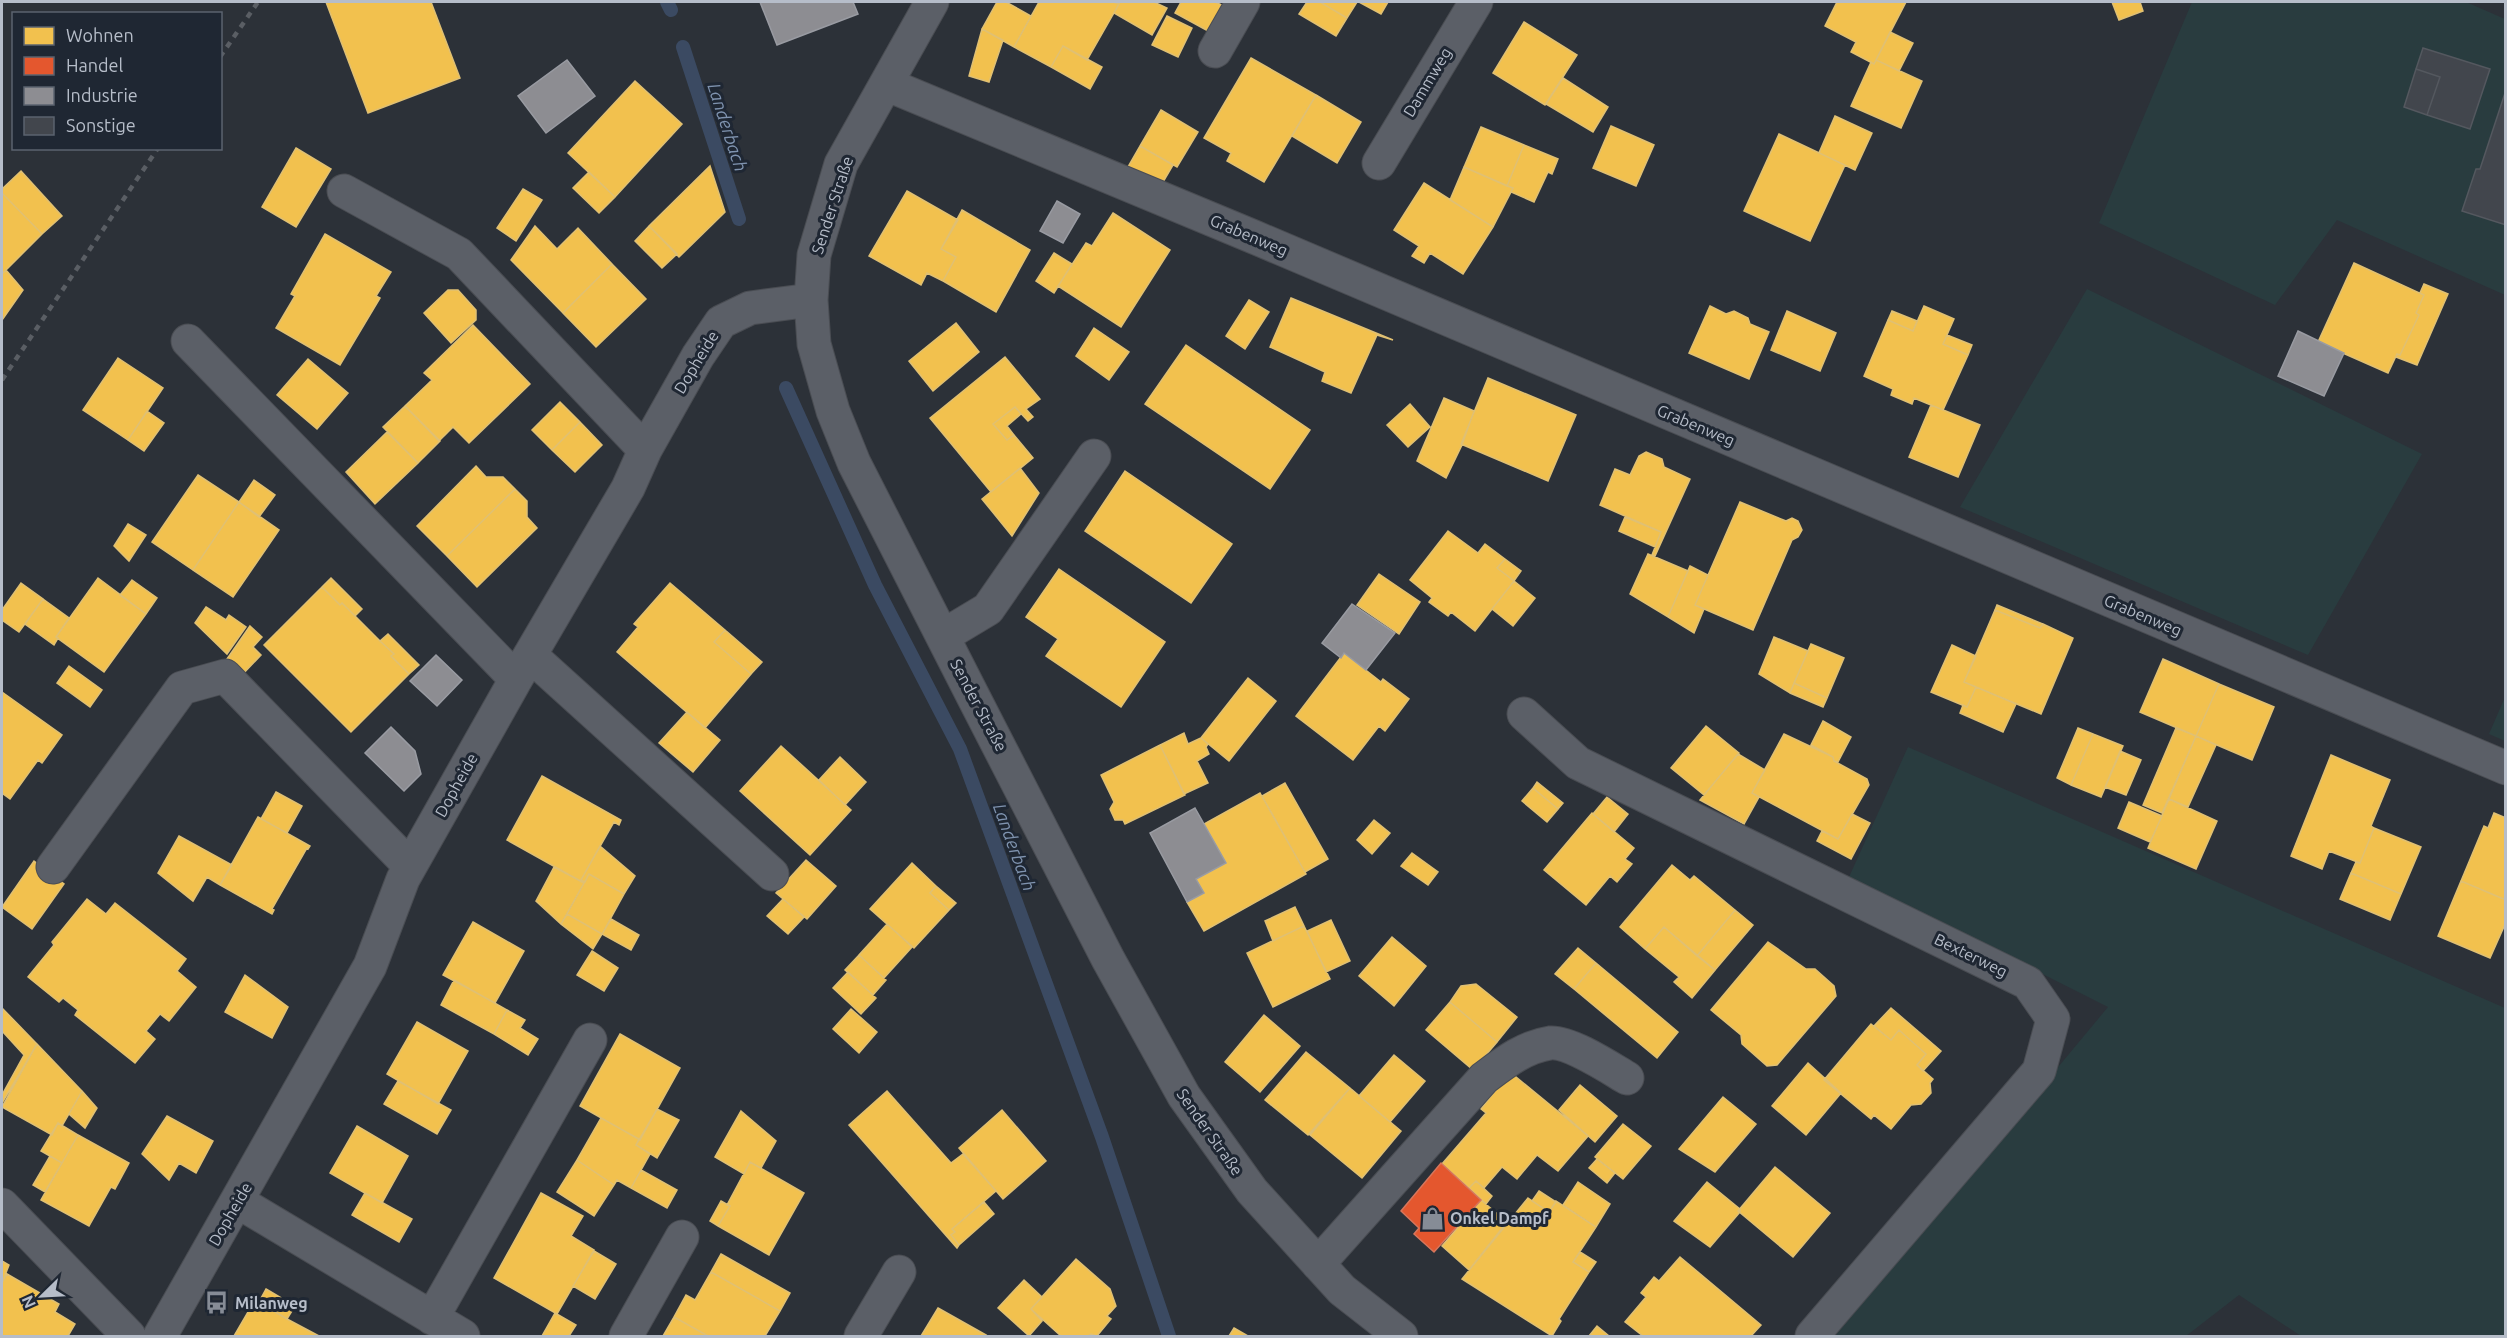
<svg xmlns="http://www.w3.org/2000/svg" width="2507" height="1338" viewBox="0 0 2507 1338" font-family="Ubuntu,sans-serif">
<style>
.green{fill:#293c3f}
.homes{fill:#f2c14e;stroke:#e0c073;stroke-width:1.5}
.shops{fill:#e4572e;stroke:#d6765c;stroke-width:1.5}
.industry{fill:#8d8d92;stroke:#999ba2;stroke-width:1.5}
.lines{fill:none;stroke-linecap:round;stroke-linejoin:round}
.stream{stroke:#3b4a62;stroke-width:14}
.building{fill:#42464d;stroke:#54585f;stroke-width:1.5}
.minor-casing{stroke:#4a4d53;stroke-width:35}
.minor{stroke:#5b5f67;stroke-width:33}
.rail{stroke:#5a5e64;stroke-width:4.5;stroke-dasharray:6 6;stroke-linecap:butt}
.labels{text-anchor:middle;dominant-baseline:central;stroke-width:6;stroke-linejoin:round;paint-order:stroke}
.street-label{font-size:16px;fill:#b6bdc9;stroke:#1f2733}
.poi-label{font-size:16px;font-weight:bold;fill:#b6bdc9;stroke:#1f2733;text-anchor:start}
.water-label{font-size:18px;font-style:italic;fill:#7f93af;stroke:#1f2733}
</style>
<rect width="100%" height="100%" fill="#2c3138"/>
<!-- green -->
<path class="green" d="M2192,2H2466L2505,19V295L2337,220L2275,305L2099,223Z
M2087,289L2422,454L2308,655L1960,507Z
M2505,697V741L2489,734Z
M1908,747L2505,1008V1336H2301L2239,1295L2186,1336H1835L2108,1007L1849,877Z"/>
<!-- homes -->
<path class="homes" d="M326,2H431L460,78L368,113Z
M997,2H1006L1031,16L1014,47L982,29Z
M1039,2H1113L1119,4L1087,60L1063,46L1051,67L1014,47Z
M1120,2H1154L1167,8L1152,35L1114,13Z
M1181,2H1215L1222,5L1208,31L1175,13Z
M1307,2H1320L1347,18L1336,36L1299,14Z
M1320,2H1357L1347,18Z
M1359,2H1388L1381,14Z
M1837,2H1906L1874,64L1851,52L1856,42L1825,26Z
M2112,2H2140L2143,11L2119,20Z
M1167,16L1192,28L1178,57L1152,45Z
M1524,22L1577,55L1545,105L1493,73Z
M982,29L1003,40L989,82L969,76Z
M1890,32L1913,43L1899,71L1876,60Z
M1063,46L1102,67L1090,89L1051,67Z
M1251,58L1316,95L1264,182L1227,161L1231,153L1204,138Z
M1876,60L1922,81L1901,128L1851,106L1871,62L1874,64Z
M1563,78L1608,107L1593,132L1546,104Z
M635,81L682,124L615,197L568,153Z
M1316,95L1361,122L1337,163L1292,136Z
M1161,110L1198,132L1177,167L1140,146Z
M1835,116L1872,133L1855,170L1819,153Z
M1611,126L1654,145L1636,186L1593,168Z
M1481,127L1524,145L1507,186L1464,167Z
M1779,134L1845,165L1810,241L1744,211Z
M1524,145L1558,159L1552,174L1548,172L1534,202L1511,192L1513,188L1507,186Z
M1140,146L1173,165L1163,182L1128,167Z
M296,148L331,169L296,227L262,207Z
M710,166L725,212L679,257L649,226Z
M1464,167L1513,188L1493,227L1450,200Z
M21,171L62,216L42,234L2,193V189Z
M589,172L615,197L599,213L573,188Z
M1424,183L1493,227L1463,274L1430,253L1424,263L1412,256L1419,246L1394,230Z
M523,189L542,200L516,241L497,228Z
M907,191L958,220L941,249L956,257L943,281L927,273L921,285L869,256Z
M2,193L42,234L2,274Z
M962,210L1030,250L996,312L943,281L956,257L941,249Z
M1113,213L1170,250L1121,327L1058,286L1086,243L1092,246Z
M535,226L557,249L578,228L612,264L563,313L511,260Z
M649,226L677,254L662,268L635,241Z
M325,234L391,272L376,296L380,298L340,365L276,328L295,296L291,294Z
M1054,253L1072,264L1054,293L1036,281Z
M2354,263L2424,295L2416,313L2419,315L2400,355L2397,354L2388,373L2318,342Z
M612,264L646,299L596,347L563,313Z
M6,270L23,290L2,320V274Z
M2424,284L2448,294L2417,365L2396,357L2397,354L2400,355L2419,315L2416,313L2424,295L2420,293Z
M448,290H458L476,310V320L451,343L424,313Z
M1291,298L1393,340L1377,335L1351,393L1322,381L1325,372L1270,347Z
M1249,300L1269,312L1245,349L1226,336Z
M1710,306L1726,314L1734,311L1748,318L1750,324L1769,332L1749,379L1689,353Z
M1924,306L1954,319L1943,344L1968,355L1943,410L1914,398L1912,404L1891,395L1893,389L1864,376L1888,320L1913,331Z
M1787,311L1836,333L1820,371L1771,350Z
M1892,311L1917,321L1913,331L1888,320Z
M956,323L979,352L933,391L909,361Z
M473,325L530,384L469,443L453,427L439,441L405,406L432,380L424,373Z
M1094,328L1129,352L1109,380L1076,356Z
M1947,335L1972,345L1968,355L1943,344Z
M1186,345L1310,430L1270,489L1145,404Z
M1005,357L1040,399L1026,409L1033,417L1028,421L1015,407L993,424L1007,440L1014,435L1033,458L991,492L930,418Z
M118,358L163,388L128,440L83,410Z
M308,359L348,393L317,429L277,395Z
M1488,378L1576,415L1548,481L1461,444Z
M1444,398L1474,411L1462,445L1446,478L1417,461Z
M560,402L580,422L552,450L532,430Z
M1410,404L1430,427L1408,447L1387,425Z
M1931,405L1980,425L1958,477L1909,457Z
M405,406L440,441L418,463L383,427Z
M1015,407L1021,414L1007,426L1014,435L1007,440L993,424Z
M147,411L164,423L144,451L128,440Z
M580,422L602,445L575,472L552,450Z
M387,432L418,463L375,504L346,472Z
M1646,452L1662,459L1664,467L1690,479L1655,556L1652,555L1661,532L1600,505L1615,469L1630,475L1639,456Z
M476,466L486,477H503L515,489L447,556L417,526Z
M1020,468L1039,493L1012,536L982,499Z
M1125,471L1232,544L1191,603L1085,531Z
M198,475L239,502L193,570L152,542Z
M254,480L275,495L259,517L239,502Z
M515,489L527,501V517L537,528L477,587L447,556Z
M239,502L279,530L233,597L193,570Z
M1740,502L1786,521L1792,518L1798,521L1802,530L1798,537L1792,540L1753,630L1695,605Z
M1625,517L1661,532L1655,547L1619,531Z
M128,524L146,535L129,561L114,546Z
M1448,531L1478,553L1485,544L1505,559L1497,568L1514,581L1475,631L1451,612L1448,616L1429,602L1432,598L1410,580Z
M1648,554L1688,571L1668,617L1630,594Z
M1505,559L1521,571L1514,581L1497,568Z
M1690,566L1708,575L1695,605L1704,609L1694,633L1668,617Z
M1059,569L1165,642L1121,707L1046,656L1058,639L1026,617Z
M1379,574L1420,602L1399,634L1357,605Z
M98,578L146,614L104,672L56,637Z
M331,578L362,609L355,616L342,603L340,605L322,587Z
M132,580L157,598L146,614L120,595Z
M1514,581L1535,598L1513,626L1492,609Z
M21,583L43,599L19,632L2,620V610Z
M670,583L725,630L714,642L751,674L705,728L617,652L638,627L634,624Z
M322,587L340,605L342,603L380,641L394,654L391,656L409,674L351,732L264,645Z
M43,599L69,618L56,637L58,638L54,645L25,624Z
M1997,605L2043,624L2040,628L1995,610Z
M206,607L226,620L229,615L246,627L227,654L195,623Z
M1995,610L2040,628L2043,624L2073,638L2041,714L1964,682Z
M250,626L262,637L253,647L261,655L242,675L227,659Z
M725,630L762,662L751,674L714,642Z
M388,634L419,665L409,674L391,656L394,654L380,641Z
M1774,637L1808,651L1790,693L1759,674Z
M1811,644L1844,658L1827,698L1794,683Z
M1952,645L1976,656L1964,682L1976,687L1967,707L1931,692Z
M1344,653L1381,682L1383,679L1409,699L1385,731L1379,726L1353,760L1296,716Z
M2163,659L2219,684L2196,736L2140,712Z
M69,666L102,690L90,707L57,683Z
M1248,678L1276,701L1229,761L1201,738Z
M1794,683L1827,698L1823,707L1790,693Z
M2219,684L2274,707L2252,760L2196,736Z
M1976,687L2016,704L2003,732L1960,713L1963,705L1967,707Z
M2,692L62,735L42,763L38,760L10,799L2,793Z
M687,712L720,740L693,772L659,743Z
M1823,721L1851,737L1838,762L1834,761L1833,757L1811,745Z
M1706,726L1739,753L1704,795L1671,768Z
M2078,728L2093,734L2071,785L2057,778Z
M2176,728L2196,736L2162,813L2143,805Z
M1184,733L1188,744L1201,738L1208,744L1206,747L1209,754L1197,761L1208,783L1184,794L1160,745Z
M1784,734L1833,757L1834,761L1867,779L1869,785L1838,839L1752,793Z
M2093,734L2123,746L2101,797L2071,785Z
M2196,736L2216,745L2188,807L2169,799Z
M1160,745L1185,795L1125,824L1123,820H1115L1110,809L1114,802L1101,775Z
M781,746L851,810L810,855L740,791Z
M2120,751L2141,760L2126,795L2105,787Z
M1738,754L1765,770L1752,793L1759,797L1744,824L1700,800Z
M2331,755L2390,780L2371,826L2374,828L2360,863L2329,851L2322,869L2291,856Z
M840,757L866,782L845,805L819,780Z
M542,776L621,820L619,825L614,822L581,880L584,883L507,840Z
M1537,782L1563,803L1558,809L1533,788Z
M1285,783L1328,859L1305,872L1262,796Z
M1533,788L1558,809L1547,822L1522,801Z
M276,792L302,806L287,833L261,819Z
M1260,793L1306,874L1204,931L1187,902L1204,893L1196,879L1226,863L1204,824Z
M1607,797L1628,814L1614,832L1593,814Z
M2169,799L2217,821L2196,869L2148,848Z
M2129,802L2162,816L2150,842L2118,828Z
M1592,813L1634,848L1625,859L1632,864L1617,882L1610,876L1586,905L1544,870Z
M2494,813L2506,818V900L2461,881L2484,826L2488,828Z
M1852,814L1870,823L1851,859L1817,841L1822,831L1838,839Z
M258,817L310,846L308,849L307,848L272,909L274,910L272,914L220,885Z
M1374,820L1390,833L1372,854L1357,840Z
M2374,828L2421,847L2401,894L2351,873L2356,862L2360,863Z
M179,836L232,865L220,885L207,877L193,901L158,873Z
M600,846L635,876L624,894L589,874L585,882L581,880Z
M1412,853L1438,872L1428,885L1401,866Z
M806,860L836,886L807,919L776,893Z
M34,861L64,884L32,929L2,907Z
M912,863L936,886L930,893L949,910L914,948L870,909Z
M1672,865L1690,880L1694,876L1735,910L1697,956L1664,927L1645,949L1620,927Z
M554,867L584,883L561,924L536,901Z
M2351,873L2401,894L2390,920L2340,899Z
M589,874L624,894L602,934L567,914Z
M2461,881L2506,900V922L2490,958L2438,936Z
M936,886L956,903L949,910L930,893Z
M87,899L106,914L115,903L186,959L177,971L196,987L169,1021L160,1014L146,1031L155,1039L135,1063L75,1015L78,1010L63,998L59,1002L28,977L54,945L52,942Z
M783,899L804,917L788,934L767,916Z
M1295,907L1304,926L1273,941L1265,921Z
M1735,910L1753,925L1715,970L1697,956Z
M567,914L602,934L593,949L561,924Z
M611,919L639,935L631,950L602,934Z
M1331,920L1350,961L1326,972L1307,931Z
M473,922L524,951L495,1003L443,975Z
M887,924L912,947L884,978L859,955Z
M1304,926L1330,979L1273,1007L1247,953Z
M1664,927L1715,970L1692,998L1674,982L1679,977L1645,949Z
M1392,937L1426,966L1394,1006L1359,976Z
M1768,942L1806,969H1815L1834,986L1836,996L1777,1065L1767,1066L1742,1044L1741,1035L1711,1010Z
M1578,948L1596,963L1574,989L1555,974Z
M592,951L618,968L604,991L577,975Z
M859,955L886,980L873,995L845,970Z
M1596,963L1678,1032L1657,1058L1574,989Z
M848,972L876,998L861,1014L833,988Z
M245,975L288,1007L272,1038L225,1012Z
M454,980L507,1010L494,1034L441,1005Z
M1476,984L1517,1017L1497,1042L1450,1002L1461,986Z
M1450,1002L1497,1042L1473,1070L1426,1030Z
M2,1008L37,1044L2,1103V1095L24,1055L2,1031Z
M1891,1008L1941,1051L1923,1071L1917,1065L1926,1054L1899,1030L1891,1040L1874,1026Z
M851,1009L877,1032L859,1053L833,1029Z
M507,1010L525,1020L520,1028L538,1039L528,1055L494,1034Z
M1264,1015L1300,1046L1260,1092L1225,1062Z
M417,1022L468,1051L438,1104L387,1074Z
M1871,1024L1891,1040L1899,1030L1926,1054L1917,1065L1933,1079L1930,1083L1931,1093L1921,1104L1911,1105L1891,1129L1874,1115L1871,1119L1824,1080Z
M620,1034L680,1068L640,1140L580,1106Z
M37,1044L82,1091L62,1126L58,1123L52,1135L2,1107Z
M1306,1052L1350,1088L1308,1135L1265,1100Z
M1394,1055L1425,1081L1390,1122L1359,1096Z
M1808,1063L1841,1093L1806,1135L1772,1106Z
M1510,1072L1588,1136L1558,1171L1537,1155L1517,1179L1502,1167L1484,1188L1476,1181L1469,1188L1442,1164L1486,1113L1481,1109Z
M398,1081L451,1110L437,1134L384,1104Z
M1580,1085L1617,1116L1595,1142L1559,1110Z
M1350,1088L1401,1131L1362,1178L1310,1135Z
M82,1091L97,1108L85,1128L69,1114Z
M887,1091L951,1163L963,1154L996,1191L952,1229L955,1232L951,1235L959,1245L957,1248L849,1125Z
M1723,1097L1756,1124L1715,1172L1679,1149Z
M657,1109L679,1120L657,1158L636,1145Z
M1002,1110L1046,1161L1003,1199L959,1148Z
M741,1111L776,1141L761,1168L750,1162L744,1174L715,1157Z
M167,1116L213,1141L196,1173L179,1163L169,1180L142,1154Z
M601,1118L639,1139L636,1145L650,1154L631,1188L617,1180L614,1185L577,1160Z
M58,1123L78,1135L62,1163L41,1151Z
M1623,1124L1651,1146L1623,1179L1595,1157Z
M357,1126L408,1156L382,1203L330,1173Z
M78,1135L129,1163L115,1189L111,1187L89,1226L41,1200Z
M50,1156L62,1163L45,1192L33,1185Z
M1597,1159L1615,1173L1607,1183L1589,1168Z
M577,1160L614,1185L594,1216L557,1192Z
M750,1162L804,1193L769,1255L718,1226L730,1206L727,1205Z
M1775,1167L1830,1213L1793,1257L1738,1211Z
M641,1170L677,1190L667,1208L631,1188Z
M1476,1181L1492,1196L1486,1204L1469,1188Z
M1578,1182L1610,1204L1596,1227L1563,1205Z
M1707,1182L1740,1209V1212L1710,1247L1674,1221Z
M1539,1191L1556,1202L1549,1212L1532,1201Z
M365,1193L412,1219L399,1242L352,1215Z
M541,1193L583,1216L571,1236L594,1250L557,1314L494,1278Z
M1528,1198L1549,1212L1556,1201L1596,1227L1573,1262L1589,1272L1559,1319L1561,1321L1552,1336L1462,1279Z
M1481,1200L1507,1222L1469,1270L1442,1246Z
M721,1201L730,1206L718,1226L710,1221Z
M984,1202L994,1214L959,1245L951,1235L955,1232L952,1229Z
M594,1251L616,1264L595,1299L573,1286Z
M1580,1252L1596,1262L1589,1272L1573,1262Z
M721,1254L790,1293L780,1311L711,1272Z
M1680,1257L1761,1325L1751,1336H1643L1625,1322L1646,1297L1641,1293L1654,1277L1659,1281Z
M1076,1259L1110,1289L1116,1306L1107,1316L1111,1319L1097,1336L1091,1334L1088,1336H1061L1031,1309Z
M2,1261L9,1265L2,1283Z
M711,1272L780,1311L765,1336H708L674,1317L686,1295L695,1300Z
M7,1274L59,1304L55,1312L75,1324L68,1336H2V1283Z
M1024,1280L1042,1297L1031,1309L1042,1321L1029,1336L998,1308Z
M266,1289L295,1306L287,1319L259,1302Z
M255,1300L287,1319L319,1336H234Z
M938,1308L986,1335L985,1336H921Z
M555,1313L576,1325L569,1336H542Z
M674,1317L708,1336H663Z
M1597,1326L1609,1336H1589Z
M1234,1328L1248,1336H1229Z"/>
<!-- shops -->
<path class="shops" d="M1441,1163L1481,1200L1434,1252L1414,1234L1419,1228L1401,1211Z"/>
<!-- industry -->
<path class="industry" d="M760,2H853L858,14L777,45Z
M567,60L595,96L546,133L518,96Z
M1057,201L1080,214L1063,243L1040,231Z
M2298,331L2344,353L2324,396L2278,376Z
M1352,604L1395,633L1366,670L1344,653L1341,658L1322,643Z
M436,655L462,680L437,706L410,681Z
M391,727L415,751L421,774L404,791L365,753Z
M1195,808L1226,863L1196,879L1204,893L1187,902L1150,833Z"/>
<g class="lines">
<!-- stream -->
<path class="stream" d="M667,2L671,10
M683,47L739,219
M786,388L875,585L960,749L1102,1137L1169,1336"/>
</g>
<!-- building -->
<path class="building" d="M2423,48L2490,69L2470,129L2427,115L2440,77L2416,69Z
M2416,69L2440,77L2427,115L2404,107Z
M2506,90V225L2462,211L2476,169H2480Z"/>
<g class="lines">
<defs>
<path id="minor" d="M932,2L841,164L814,255L811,300L814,344L833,411L854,463L976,702L1108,959L1184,1096L1252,1191L1342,1290L1401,1336
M1215,51L1243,2
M886,84L1254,237L2506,768
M1379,163L1476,2
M344,191L459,254L645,450
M188,341L516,679
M943,636L988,609L1094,456
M530,655L772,874
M1524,714L1578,763L2028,983L2053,1019L2039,1071L1812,1336
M53,867L182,688L225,676L410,866
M237,1201L463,1336
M2,1205L129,1336
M1318,1264L1484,1078C1504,1063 1524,1047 1550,1043C1569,1041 1610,1068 1627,1078
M432,1318L590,1040
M160,1336L370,966L403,879L516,679L628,488L645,450L698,356L721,322L750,308L811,300
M626,1336L682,1237
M861,1336L899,1272"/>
</defs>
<!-- minor casing -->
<use href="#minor" class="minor-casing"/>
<!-- minor -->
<use href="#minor" class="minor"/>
<!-- rail -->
<path class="rail" d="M220,57L258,2
M2,380L158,148"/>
</g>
<!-- icons -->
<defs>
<symbol id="shop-bare" viewBox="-9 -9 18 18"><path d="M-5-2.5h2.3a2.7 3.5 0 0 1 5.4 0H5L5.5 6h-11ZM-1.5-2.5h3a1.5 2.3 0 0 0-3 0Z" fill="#868c96" stroke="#1f2733" stroke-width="2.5" paint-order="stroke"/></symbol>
<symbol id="bus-bare" viewBox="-9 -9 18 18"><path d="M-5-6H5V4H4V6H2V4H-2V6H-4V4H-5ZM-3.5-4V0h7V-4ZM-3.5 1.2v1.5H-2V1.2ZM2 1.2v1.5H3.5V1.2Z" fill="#868c96" stroke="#1f2733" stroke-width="2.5" paint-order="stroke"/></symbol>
</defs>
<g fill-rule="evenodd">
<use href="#shop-bare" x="1416" y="1202" width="33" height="33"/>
<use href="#bus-bare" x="200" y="1286" width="33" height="33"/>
</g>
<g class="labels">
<!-- street labels -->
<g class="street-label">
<text transform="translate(1427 82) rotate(-59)">Dammweg</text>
<text transform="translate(832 205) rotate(-72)">Sender Straße</text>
<text transform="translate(1249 235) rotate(23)">Grabenweg</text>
<text transform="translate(696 362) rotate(-59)">Dopheide</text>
<text transform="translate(1696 425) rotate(23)">Grabenweg</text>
<text transform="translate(2143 615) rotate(23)">Grabenweg</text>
<text transform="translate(979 705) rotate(62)">Sender Straße</text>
<text transform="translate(456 785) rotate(-61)">Dopheide</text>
<text transform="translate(1971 955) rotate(26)">Bexterweg</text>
<text transform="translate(1210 1132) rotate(55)">Sender Straße</text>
<text transform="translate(230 1214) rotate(-60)">Dopheide</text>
</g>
<!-- poi labels -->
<g class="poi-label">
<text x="1450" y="1218">Onkel Dampf</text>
<text x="235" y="1303">Milanweg</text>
</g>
<!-- water labels -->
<g class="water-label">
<text transform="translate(728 127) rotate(72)">Landerbach</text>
<text transform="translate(1015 847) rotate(70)">Landerbach</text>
</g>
</g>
<!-- border -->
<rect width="2507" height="1338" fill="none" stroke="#b6bdc9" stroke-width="6"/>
<!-- legend -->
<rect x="12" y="12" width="210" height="138" fill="#1f2733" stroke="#5b636f" stroke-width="1.5"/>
<rect x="24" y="27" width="30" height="18" fill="#f2c14e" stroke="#5b636f" stroke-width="1.5"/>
<text x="66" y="42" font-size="18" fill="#b6bdc9">Wohnen</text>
<rect x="24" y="57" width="30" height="18" fill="#e4572e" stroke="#5b636f" stroke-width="1.5"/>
<text x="66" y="72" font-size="18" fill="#b6bdc9">Handel</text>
<rect x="24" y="87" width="30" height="18" fill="#8d8d92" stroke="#5b636f" stroke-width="1.5"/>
<text x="66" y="102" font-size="18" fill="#b6bdc9">Industrie</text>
<rect x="24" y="117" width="30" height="18" fill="#42464d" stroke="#5b636f" stroke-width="1.5"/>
<text x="66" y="132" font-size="18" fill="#b6bdc9">Sonstige</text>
<!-- north arrow -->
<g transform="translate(42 1296) rotate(246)" stroke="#1f2733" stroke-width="4.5" paint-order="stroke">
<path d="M0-4.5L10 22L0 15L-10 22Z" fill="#b6bdc9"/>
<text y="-9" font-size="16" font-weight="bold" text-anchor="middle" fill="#b6bdc9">N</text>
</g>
</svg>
